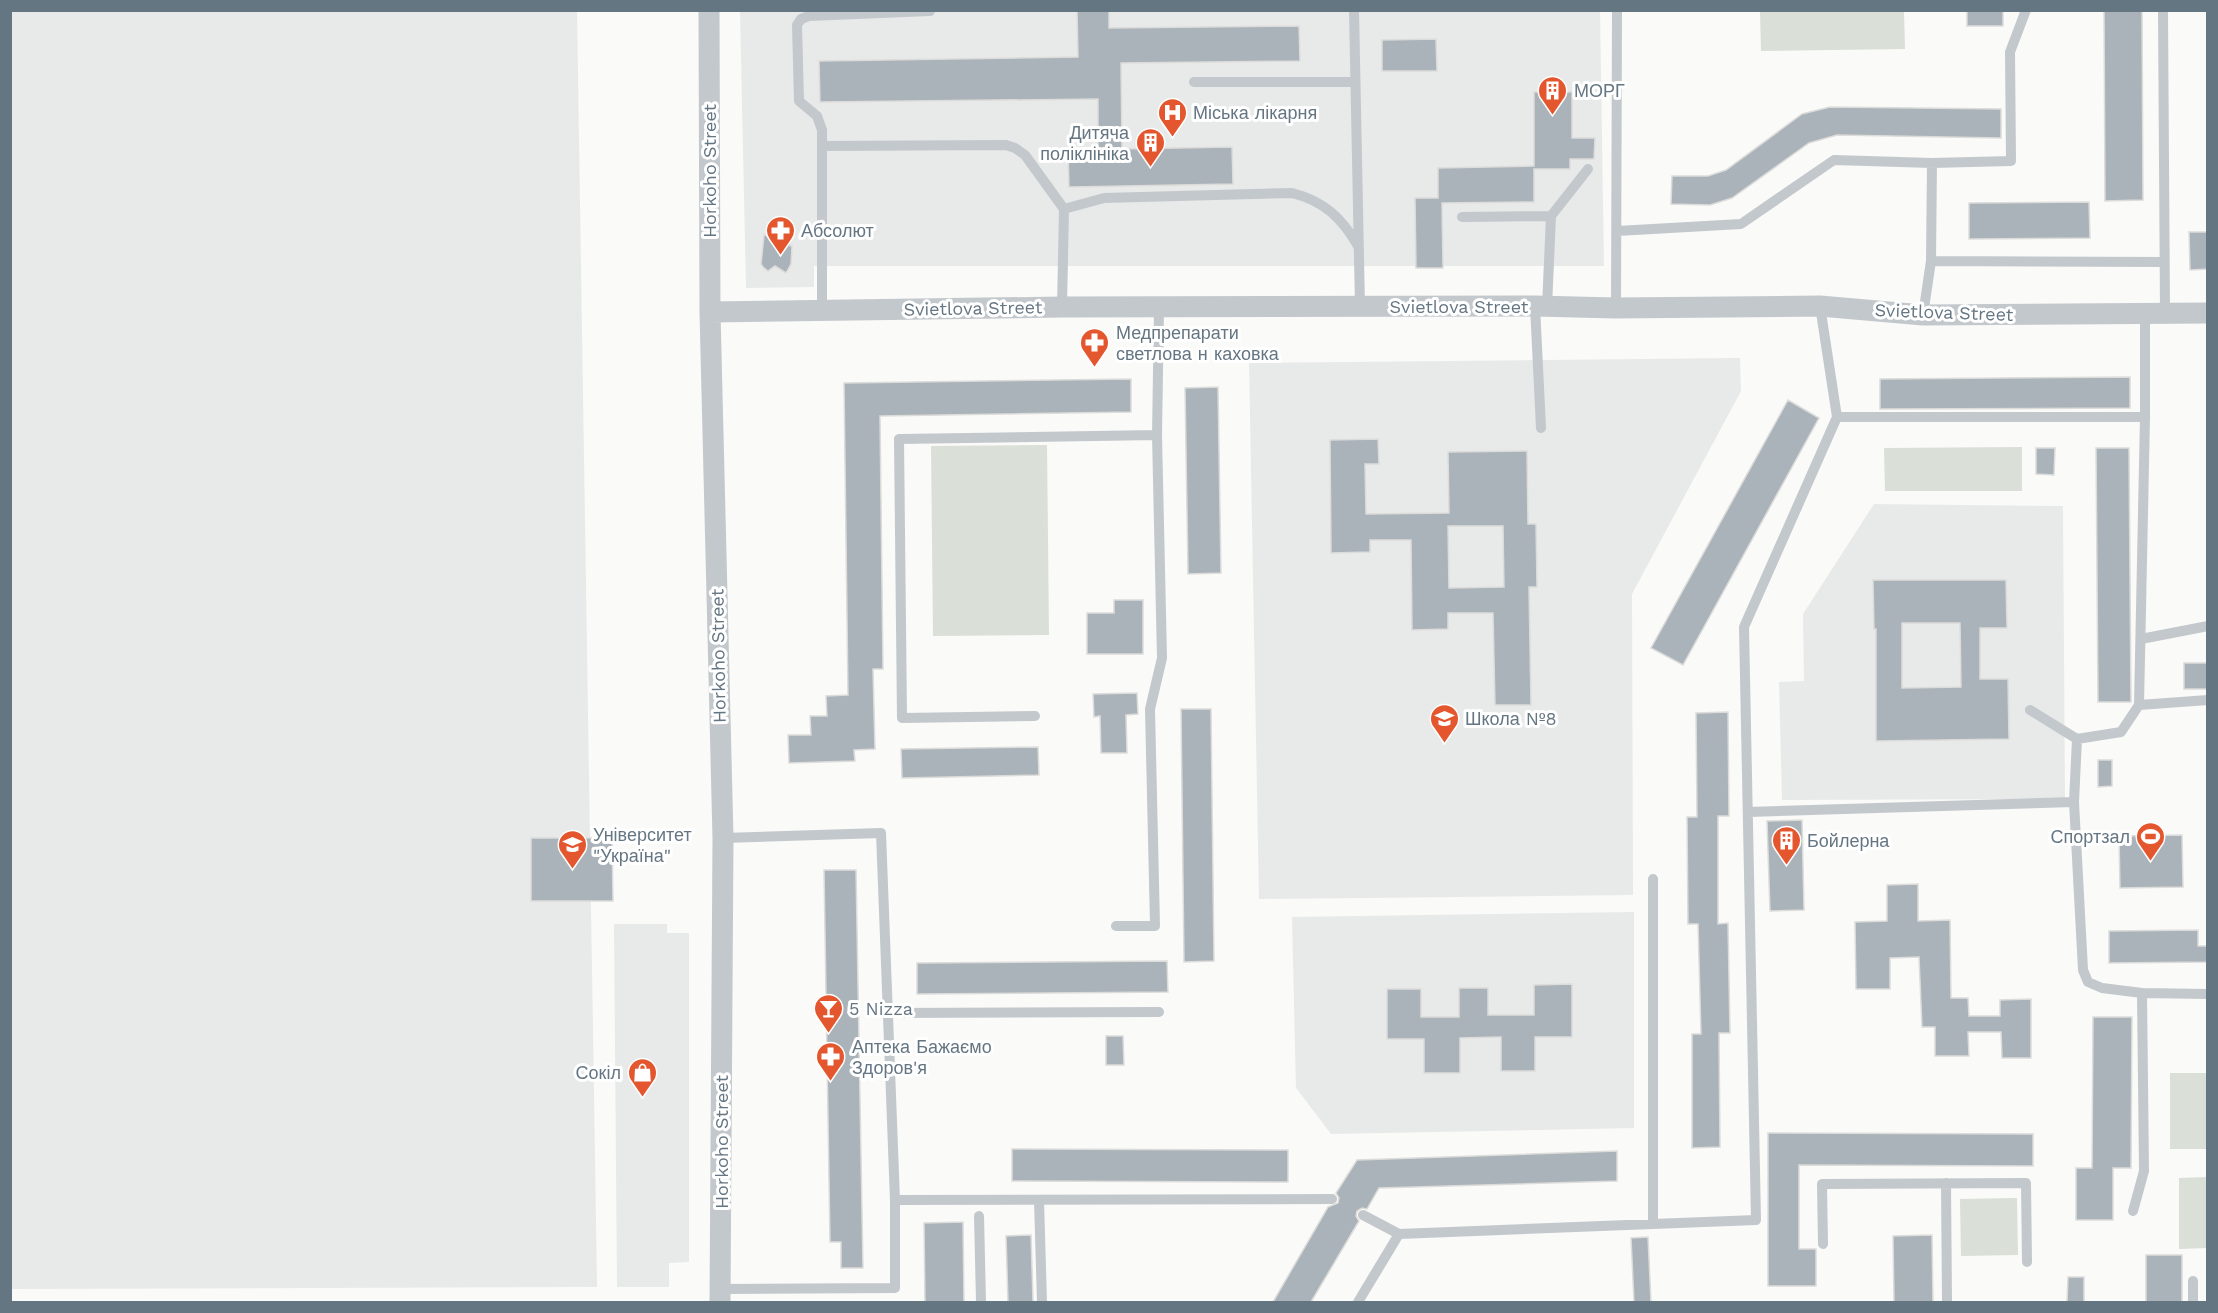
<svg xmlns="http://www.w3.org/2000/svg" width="2218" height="1313" viewBox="0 0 2218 1313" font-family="'Work Sans',sans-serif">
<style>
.built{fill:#e8e9e9}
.green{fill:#dadfd7}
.building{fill:#aab3b9;stroke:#dcdcda;stroke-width:1.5;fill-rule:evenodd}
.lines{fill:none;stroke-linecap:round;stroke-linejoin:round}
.lane{stroke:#c3c8cc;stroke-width:10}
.street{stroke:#c3c8cc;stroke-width:21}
.labels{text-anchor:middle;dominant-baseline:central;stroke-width:6;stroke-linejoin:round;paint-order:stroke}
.poi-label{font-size:18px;fill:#657683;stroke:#fff;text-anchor:start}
.street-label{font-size:18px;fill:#657683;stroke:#fff}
</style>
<rect width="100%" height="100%" fill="#fafaf8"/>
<!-- built -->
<path class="built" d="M10,11H577L597,1287L11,1289Z
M740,11H1600L1604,266H814V287L746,288Z
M1740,358L1741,391L1632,594L1633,895L1259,899L1249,363Z
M1874,504L2063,506L2065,799L1782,800L1779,682L1804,681L1803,614Z
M1634,912V1128L1331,1134L1296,1088L1292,917Z
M614,924H667V933H689V1262L669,1263V1287H617Z"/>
<!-- green -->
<path class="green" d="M1760,11H1904L1905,49L1761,51Z
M1047,445L1049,635L933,636L931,446Z
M2022,447V491H1885L1884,448Z
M2170,1073H2207V1149H2170Z
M2207,1177V1248L2179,1249V1178Z
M2017,1198L2018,1255L1961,1256L1960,1199Z"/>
<!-- building -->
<path class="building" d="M1077,10H1109V28L1299,26L1300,61L1121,63L1122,149L1232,147L1233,184L1069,187L1068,150L1098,149V99L820,102L819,61L1078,57Z
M1967,10H2003V26H1967Z
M2104,10H2142L2143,200L2105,201Z
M1436,39L1437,71H1382V40Z
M1534,92H1572V138H1595L1594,159H1570V169H1534V202L1442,203L1443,268H1416L1415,198H1438V168L1534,166Z
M1830,107L2001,109V138L1837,135L1809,143L1732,198L1710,205L1671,204L1672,176H1708L1726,170L1802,114Z
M2089,202L2090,238L1969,239V203Z
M2189,232H2208V269L2190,270Z
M764,235L790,237V246H792L791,264L786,273L775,266L768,271L763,267L761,264Z
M2130,377V408L1880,409V379Z
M1131,379V412L880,416L883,669H873L875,749L854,750L855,761L789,763L788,735H811L810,716H827L826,696L848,695L844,383Z
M1218,387L1221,573L1188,574L1185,388Z
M1788,400L1819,418L1683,665L1651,648Z
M1378,439L1379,464H1365L1366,514L1449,513L1448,452L1527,451L1528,524H1536L1537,587H1529L1531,705H1495L1493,613H1448V629L1412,630L1411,540H1370V552L1331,553L1330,440ZM1448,526H1503L1504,587L1449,588Z
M2036,448H2055L2054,475L2036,474Z
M2096,448H2129L2131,702H2098Z
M1873,580H2006L2007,628H1980V679H2008L2009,739L1876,741V629H1874ZM1902,623H1960L1961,687L1902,688Z
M1114,600H1143V654H1087V613H1114Z
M2184,663H2208V689H2184Z
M1137,693L1138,714L1126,715L1127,753H1101L1100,716L1094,717L1093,694Z
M1181,709H1211L1214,961L1184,962Z
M1728,712L1729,816H1718V924L1728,923L1730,1033H1719L1720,1147L1692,1148V1034H1701L1698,924H1688L1687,817H1697L1696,713Z
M1038,747L1039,775L902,778L901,749Z
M2098,760H2112V786L2098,787Z
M1802,820L1804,910L1770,911L1767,821Z
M2182,835L2183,887L2120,888L2119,836Z
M531,838H612L613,901H531Z
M824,870H856L863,1268H841V1242H830Z
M1918,884V921L1950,920L1951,998H1968L1969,1016H2000V1000L2031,999V1058H2002L2001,1032H1968L1969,1056H1935V1027H1922L1919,957L1890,958V989H1856L1855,922L1887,921V885Z
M2198,930V946H2208V962L2109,963V931Z
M1167,961L1168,992L917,994V963Z
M1572,984V1037H1535V1071H1501V1037L1460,1038V1073H1424V1039H1387V989H1421V1017H1459V988H1488V1015H1534V985Z
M2093,1017H2132L2131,1168H2113V1220H2076V1168H2092Z
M1106,1036H1123L1124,1065H1106Z
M1768,1133L2033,1134V1166L1799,1165V1249H1816V1286H1768Z
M1012,1149L1288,1150V1182L1012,1181Z
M1617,1151V1181L1379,1188L1367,1209L1362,1208L1357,1211L1356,1216L1359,1221L1311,1302H1273L1328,1207L1338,1203L1339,1198L1336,1193L1357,1160Z
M963,1222L964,1302H925L924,1223Z
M1031,1235L1033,1302H1008L1006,1236Z
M1932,1235L1933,1302H1894L1893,1236Z
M1648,1237L1651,1302H1634L1631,1238Z
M2146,1255H2182V1302H2146Z
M2068,1277H2084V1302H2067Z"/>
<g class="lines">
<!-- lane -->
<path class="lane" d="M1354,10L1360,307
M2163,10L2165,313
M1194,82H1355
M822,146L1006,145L1015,148L1025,155L1064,209L1062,307
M1064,209L1104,198L1292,193C1324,201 1342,218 1358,246
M1462,217L1551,216
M1617,231L1741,224L1834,160L1932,163L2011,161L2010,52L2026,10
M1931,261L2164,262
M1535,306L1541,428
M1547,307L1551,216L1588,169
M1616,308L1617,10
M822,310V130L817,116L799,101L797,25L801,19L809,16L930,11
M2145,314V417L2139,705L2208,700
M1923,315L1931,261L1932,163
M1837,417H2145
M2141,639L2208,626
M2139,705L2121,732L2077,739L2074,802L2083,970L2088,982L2102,988L2142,993
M2030,710L2077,739
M1035,716L902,718L899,439L1157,435
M1748,812L2074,802
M723,838L881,833L895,1200
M1653,879V1224
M1116,926H1155L1150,709L1162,658L1157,435L1159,308
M888,1013L1159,1012
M1946,1183L1947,1302
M1039,1200L1042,1302
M2133,1211L2144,1171L2142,993L2208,994
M1363,1215L1399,1234
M979,1216L981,1302
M1823,1244L1822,1184L2026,1183L2027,1262
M2193,1281V1302
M720,1289L895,1288V1200L1332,1199
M1358,1302L1399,1234L1756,1220L1744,627L1837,417L1820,306"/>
<!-- street -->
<path class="street" d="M709,10L710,312L723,838L720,1302
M710,312L1062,307L1535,306L1616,308L1820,306L1923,315L2208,313"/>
</g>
<!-- icons -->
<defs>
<symbol id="building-pin" viewBox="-11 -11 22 30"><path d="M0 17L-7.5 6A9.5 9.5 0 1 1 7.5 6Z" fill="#e4572e" stroke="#fff"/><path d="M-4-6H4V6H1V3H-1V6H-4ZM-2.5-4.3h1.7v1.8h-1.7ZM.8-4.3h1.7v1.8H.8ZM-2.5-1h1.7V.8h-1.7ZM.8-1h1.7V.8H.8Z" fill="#fff"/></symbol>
<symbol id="hospital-pin" viewBox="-11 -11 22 30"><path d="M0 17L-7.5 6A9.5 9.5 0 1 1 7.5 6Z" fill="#e4572e" stroke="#fff"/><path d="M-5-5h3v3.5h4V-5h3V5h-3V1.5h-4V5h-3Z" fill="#fff"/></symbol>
<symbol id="pharmacy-pin" viewBox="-11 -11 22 30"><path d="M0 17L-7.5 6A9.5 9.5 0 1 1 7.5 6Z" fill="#e4572e" stroke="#fff"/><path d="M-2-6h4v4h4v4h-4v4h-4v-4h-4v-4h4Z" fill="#fff"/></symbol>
<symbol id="school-pin" viewBox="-11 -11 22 30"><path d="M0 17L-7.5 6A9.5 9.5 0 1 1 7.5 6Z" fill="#e4572e" stroke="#fff"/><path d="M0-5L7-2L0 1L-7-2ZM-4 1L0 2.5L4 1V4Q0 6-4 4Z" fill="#fff"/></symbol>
<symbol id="stadium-pin" viewBox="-11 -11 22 30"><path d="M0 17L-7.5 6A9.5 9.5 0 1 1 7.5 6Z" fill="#e4572e" stroke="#fff"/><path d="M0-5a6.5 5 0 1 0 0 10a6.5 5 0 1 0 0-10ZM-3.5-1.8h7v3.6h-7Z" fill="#fff"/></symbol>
<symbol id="university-pin" viewBox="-11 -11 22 30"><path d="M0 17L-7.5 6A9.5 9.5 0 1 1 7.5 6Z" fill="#e4572e" stroke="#fff"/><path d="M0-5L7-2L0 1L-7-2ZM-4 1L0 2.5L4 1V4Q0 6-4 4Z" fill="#fff"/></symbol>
<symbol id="bar-pin" viewBox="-11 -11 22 30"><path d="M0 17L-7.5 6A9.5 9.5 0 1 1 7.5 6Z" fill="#e4572e" stroke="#fff"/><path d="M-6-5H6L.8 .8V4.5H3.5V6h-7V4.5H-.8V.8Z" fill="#fff"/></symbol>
<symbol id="shop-pin" viewBox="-11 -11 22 30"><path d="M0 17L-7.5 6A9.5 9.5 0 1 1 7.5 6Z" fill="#e4572e" stroke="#fff"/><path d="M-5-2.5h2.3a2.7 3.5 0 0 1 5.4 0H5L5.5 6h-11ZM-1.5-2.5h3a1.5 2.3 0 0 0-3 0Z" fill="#fff"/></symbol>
</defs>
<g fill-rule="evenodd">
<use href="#building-pin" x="1536" y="74" width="33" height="45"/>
<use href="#hospital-pin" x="1156" y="96" width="33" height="45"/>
<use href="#building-pin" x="1134" y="126" width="33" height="45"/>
<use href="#pharmacy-pin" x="764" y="214" width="33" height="45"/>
<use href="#pharmacy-pin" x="1078" y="326" width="33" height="45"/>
<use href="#school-pin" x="1428" y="702" width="33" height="45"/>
<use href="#stadium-pin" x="2134" y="820" width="33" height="45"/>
<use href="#building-pin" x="1770" y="824" width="33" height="45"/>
<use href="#university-pin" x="556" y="828" width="33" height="45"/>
<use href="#bar-pin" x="812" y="992" width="33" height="45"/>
<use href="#pharmacy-pin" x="814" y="1040" width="33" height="45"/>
<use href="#shop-pin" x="626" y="1056" width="33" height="45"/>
</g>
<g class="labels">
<!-- poi labels -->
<g class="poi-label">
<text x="1574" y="90">МОРГ</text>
<text x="1193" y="112">Міська лікарня</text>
<text x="1129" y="132" text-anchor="end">Дитяча<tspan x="1129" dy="21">поліклініка</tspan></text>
<text x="801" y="230">Абсолют</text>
<text x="1116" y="332">Медпрепарати<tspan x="1116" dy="21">светлова н каховка</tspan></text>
<text x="1465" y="718">Школа №8</text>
<text x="593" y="834">Університет<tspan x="593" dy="21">"Україна"</tspan></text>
<text x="2130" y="836" text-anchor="end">Спортзал</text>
<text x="1807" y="840">Бойлерна</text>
<text x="849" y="1008">5 Nizza</text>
<text x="852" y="1046">Аптека Бажаємо<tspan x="852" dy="21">Здоров'я</tspan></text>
<text x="621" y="1072" text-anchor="end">Сокіл</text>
</g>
<!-- street labels -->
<g class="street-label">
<text transform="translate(709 171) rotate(-90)">Horkoho Street</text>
<text x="1459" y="306">Svietlova Street</text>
<text transform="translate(973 308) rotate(-1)">Svietlova Street</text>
<text transform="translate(1944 312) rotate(2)">Svietlova Street</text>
<text transform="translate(718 656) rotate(-91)">Horkoho Street</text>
<text transform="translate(721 1142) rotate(-90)">Horkoho Street</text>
</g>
</g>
<!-- border -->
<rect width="2218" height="1313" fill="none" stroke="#657683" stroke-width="24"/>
</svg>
